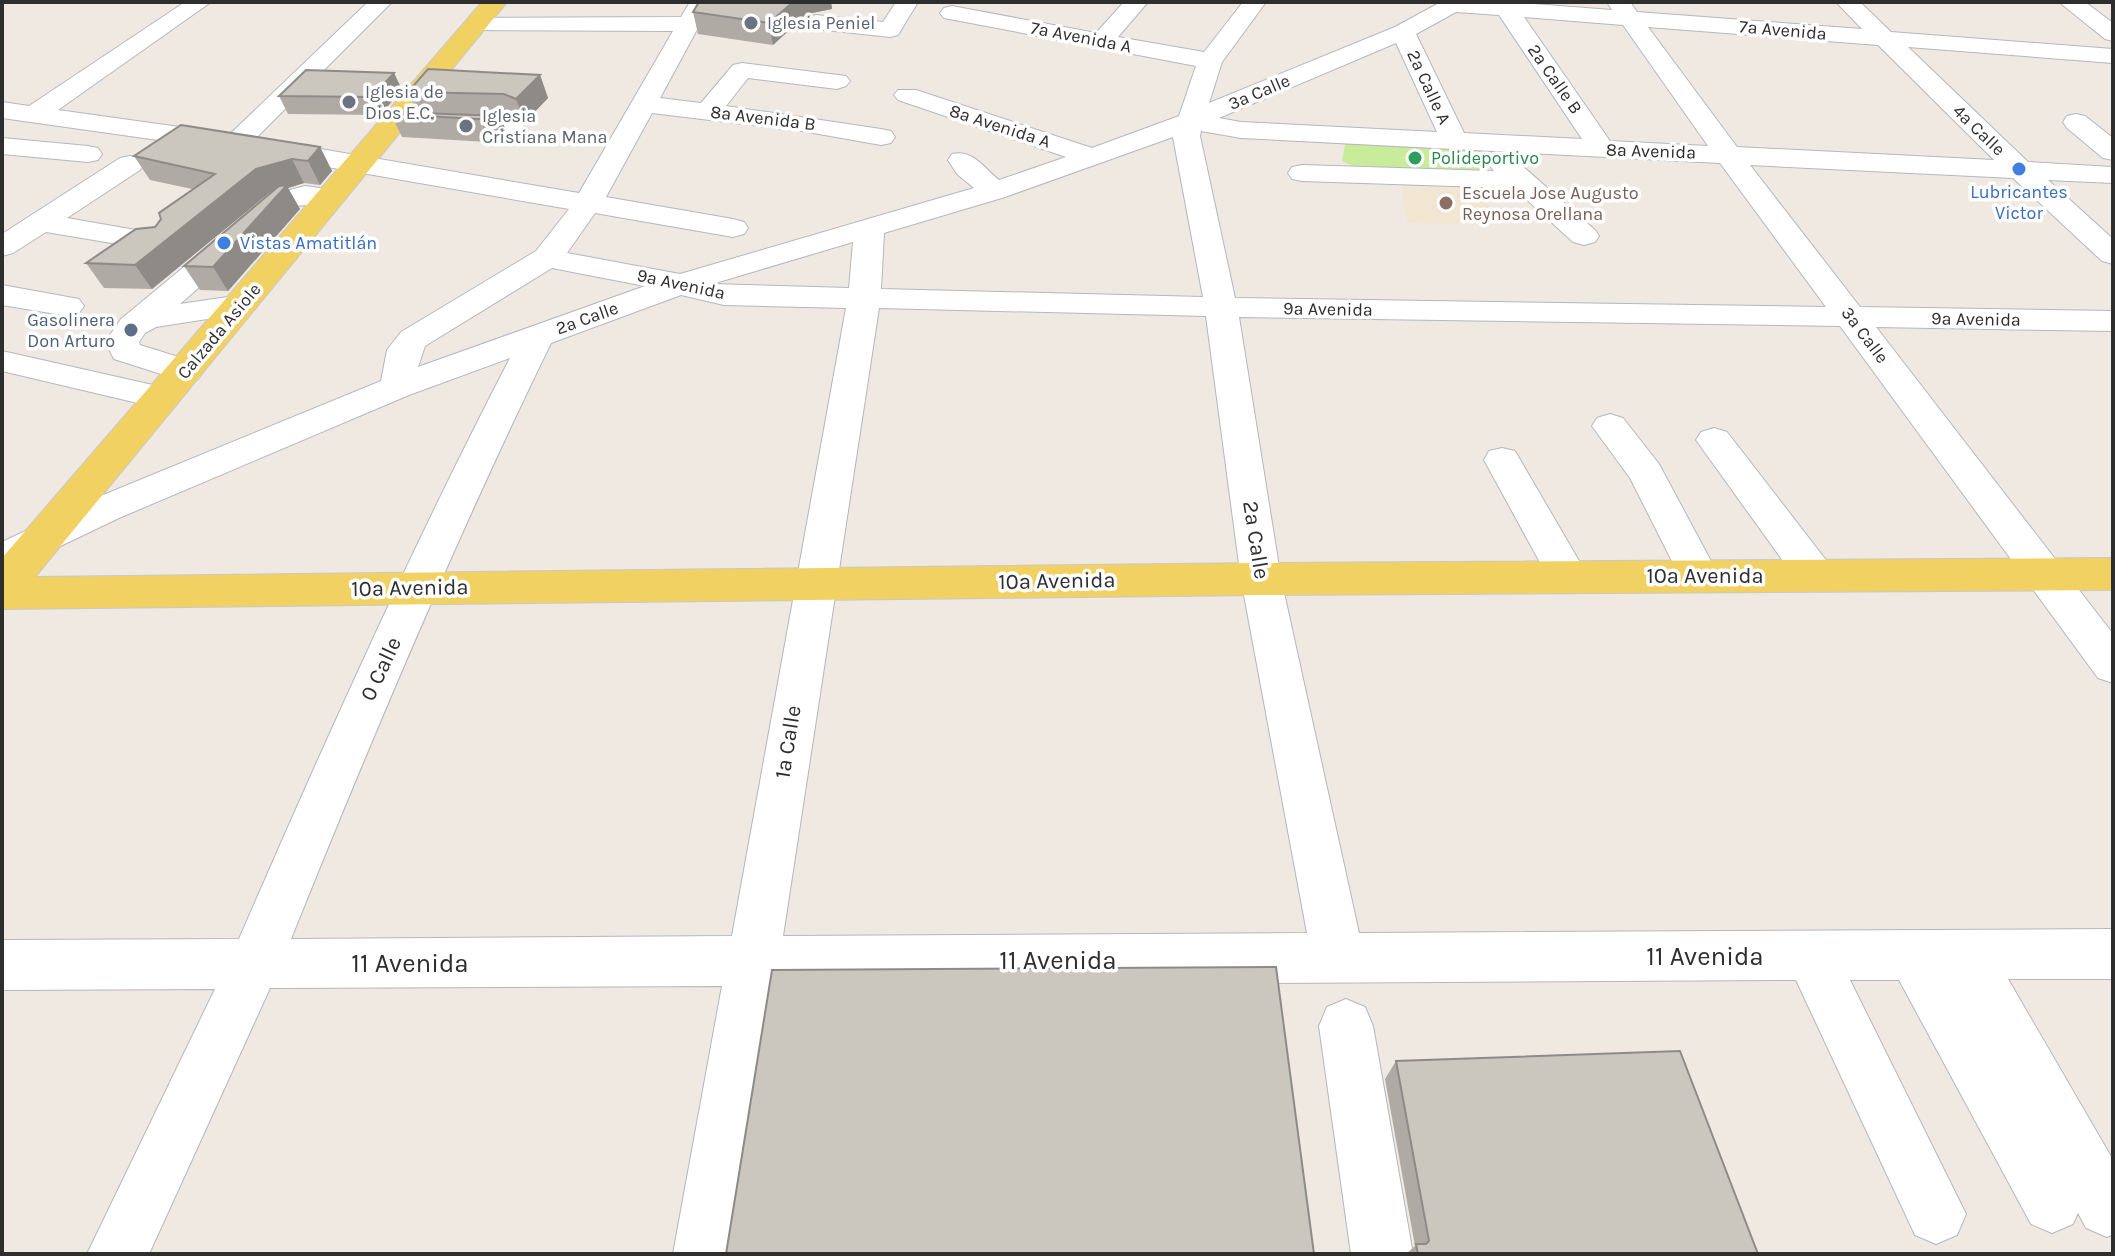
<svg xmlns="http://www.w3.org/2000/svg" width="2115" height="1256" viewBox="0 0 2115 1256" font-family="Karla,sans-serif">
<style>
.education{fill:#f0e6d1}
.pitch{fill:#c9ec9a}
.lines{fill:none;stroke-linecap:round;stroke-linejoin:round}
.minor-casing{stroke:#b4b7c1;stroke-width:2}
.major-casing{stroke:#c9c9c9;stroke-width:2}
.minor{fill:#fff;fill-rule:evenodd}
.major{fill:#f2d163;fill-rule:evenodd}
.wall{fill:#afaba4}
.shaded-wall{fill:#8e8b86}
.building{fill:#cbc7bf;stroke:#8e8b86;stroke-width:2}
.worship-dot{fill:#6b7280;stroke:#fff;stroke-width:3}
.leisure-dot{fill:#2e9e5b;stroke:#fff;stroke-width:3}
.shop-dot{fill:#3f7fe0;stroke:#fff;stroke-width:3}
.education-dot{fill:#8d6e63;stroke:#fff;stroke-width:3}
.service-dot{fill:#5c6f8a;stroke:#fff;stroke-width:3}
.labels{text-anchor:middle;dominant-baseline:central;stroke-width:7;stroke-linejoin:round;paint-order:stroke}
.far-worship-label{font-size:18px;fill:#5b616d;stroke:#fff;text-anchor:start}
.far-street-label{font-size:18px;fill:#2e2e2e;stroke:#fff}
.far-leisure-label{font-size:18px;fill:#27864d;stroke:#fff;text-anchor:start}
.far-shop-label{font-size:18px;fill:#366cbe;stroke:#fff}
.far-education-label{font-size:18px;fill:#785e54;stroke:#fff;text-anchor:start}
.far-service-label{font-size:18px;fill:#4e5e75;stroke:#fff;text-anchor:end}
.street-label{font-size:22px;fill:#2e2e2e;stroke:#fff}
.near-street-label{font-size:26px;fill:#2e2e2e;stroke:#fff}
</style>
<rect width="100%" height="100%" fill="#efe9e1"/>
<!-- education -->
<path class="education" d="M1401,181L1481,183L1496,225L1408,223Z"/>
<!-- pitch -->
<path class="pitch" d="M1360,141L1473,148L1486,154L1489,163L1479,170L1462,172L1356,167L1342,161L1345,144Z"/>
<g class="lines">
<defs>
<path id="minor" d="M185,2H211L58,110L230,134L368,2H392L256,138L579,193L673,31L478,30L470,28L466,23L470,18L681,17L690,2H712L660,98L701,103L733,65L742,63L846,76L850,81L846,86L837,89L748,78L726,106L881,129L891,131L895,137L891,143L881,145L802,131L652,113L606,197L733,219L744,222L748,228L744,234L733,237L595,213L567,253L680,274L974,188L957,174L948,160L952,154C973,149 984,168 999,180L1066,157L898,100L894,95L898,90H916L1092,148L1179,116L1196,66L944,18L940,13L944,8L952,6L1096,33L1124,2H1148L1118,37L1204,52L1243,2H1266L1222,62L1209,103L1395,27L1441,2H1506L1612,10L1607,2H1630L1637,12L1862,29L1836,2H1860L1891,32L2113,49V63L1908,47L2028,162L2113,167V183L2048,180L2113,239V264L2102,261L2013,178L1750,165L1860,307L2113,311V331L1876,327L2113,634V683L2098,678L1840,326L1239,317L1281,579L1359,933L2113,929V979H2008L2113,1160V1234L2107,1237L2086,1228L2078,1213L2073,1224L2052,1233L2031,1224L1899,980H1850L1966,1214L1957,1235L1936,1244L1915,1235L1796,980L775,986L735,1254H673L722,986L270,988L149,1254H87L215,989L2,990V940L239,939C324,743 412,547 510,358L409,395L119,518L2,574V542L91,500L381,381L387,350L401,332L536,251L569,209L236,151L2,118V102L29,106ZM1456,12L1499,15L1582,139L1464,133L1416,34ZM1524,17L1623,25L1708,146L1610,141ZM1648,27L1878,45L1994,160L1737,147ZM1396,43L1437,132L1241,122L1219,118ZM1201,131L1241,138L1720,163L1826,307L1235,298L1200,136ZM1173,137L1203,297L881,289L884,233L1005,197ZM853,242L849,288L712,284ZM552,268L645,286L418,367L425,346ZM681,295L724,305L846,308L732,936L291,939C372,737 456,538 551,343ZM879,308L1206,316L1241,579L1307,933L783,936Z
M896,2H918L898,35L890,37L816,29L808,27L804,22L808,17L816,15L883,22Z
M2059,2H2085L2113,23V41L2105,39Z
M2076,114L2085,116L2113,138V160L2103,158L2067,128L2063,122L2067,116Z
M447,119L512,120L521,122L525,128L521,134L512,136L438,133L434,127L438,121Z
M2,138L88,146L98,148L102,154L98,160L88,162L2,154Z
M1501,154L1511,156L1595,230L1599,236L1595,242L1584,245L1573,242L1514,188L1302,181L1292,179L1288,173L1292,167L1302,165L1494,171L1487,162L1491,156Z
M130,156L140,158L144,164L140,170L67,218L170,236L174,242L170,248L159,251L46,232L13,253L2,256V234L120,158Z
M305,186L341,191L345,197L341,203C324,207 308,203 291,207L180,304L241,295L252,298L257,305L252,312L156,327L145,333L139,342L140,345L198,363L203,371L198,379L186,382L114,359L105,342L121,319L271,195Z
M2,285L79,299L84,306L79,313L68,316L2,305Z
M2,351L175,390L180,398L175,406L163,409L2,371Z
M1610,414L1623,418L1659,464L1719,576L1713,587L1699,591L1685,587L1630,478L1592,426L1597,418Z
M1714,428L1727,432L1829,564L1835,575L1829,586L1815,590L1801,586L1696,440L1701,432Z
M1502,448L1515,451L1582,566L1588,577L1582,588L1568,592L1554,588L1484,460L1489,451Z
M1346,999L1365,1007L1373,1026L1413,1254H1351L1319,1026L1327,1007Z"/>
<path id="major" d="M482,2H507L35,577L1261,563L2113,558V590L1261,595L2,609V558Z"/>
</defs>
<!-- minor casing -->
<use href="#minor" class="minor-casing"/>
<!-- major casing -->
<use href="#major" class="major-casing"/>
<!-- minor -->
<use href="#minor" class="minor"/>
<!-- major -->
<use href="#major" class="major"/>
</g>
<!-- wall -->
<path class="wall" d="M699,2H831L832,9L807,14L773,45L698,34L693,12Z
M394,73L402,90L380,115L288,114L279,96Z
M540,75L548,98L525,122L512,117H501L509,139L505,143L402,137L391,114L417,113L408,92Z
M320,147L332,171L320,185L304,183L288,188L300,209L228,291L200,290L184,266L272,192L269,193L152,289L104,288L86,263L155,227L192,189L150,180L134,156Z
M1396,1061L1758,1254H1406L1415,1246L1385,1079Z"/>
<!-- shaded-wall -->
<path class="shaded-wall" d="M793,2H831L832,9L807,14L773,45L769,23Z
M394,73L402,90L380,115L372,97Z
M540,75L548,98L525,122L516,99Z
M500,116L509,139L505,143L496,120Z
M320,147L332,171L320,185L308,161Z
M292,159L304,183L288,188L300,209L228,291L213,267L283,189L269,193L152,289L135,265L256,169Z"/>
<!-- building -->
<path class="building" d="M699,2H793L769,23L693,12Z
M428,69L540,75L516,99L504,94L408,92Z
M306,70L394,73L372,97L279,96Z
M392,112L500,116L496,120L391,114Z
M181,125L320,147L308,161L292,159L256,169L135,265L86,263L136,229L155,227L161,219L159,213L215,174L134,156Z
M287,185L213,267L184,266L279,186Z
M1276,967L1314,1254H726L772,970Z
M1680,1051L1758,1254H1418L1416,1244H1426L1429,1241L1396,1061Z"/>
<!-- markers -->
<g class="worship-dot">
<circle cx="751" cy="23" r="8"/>
<circle cx="349" cy="102" r="8"/>
<circle cx="466" cy="126" r="8"/>
</g>
<circle class="leisure-dot" cx="1415" cy="158" r="8"/>
<g class="shop-dot">
<circle cx="2019" cy="169" r="8"/>
<circle cx="224" cy="243" r="8"/>
</g>
<circle class="education-dot" cx="1446" cy="203" r="8"/>
<circle class="service-dot" cx="131" cy="330" r="8"/>
<g class="labels">
<!-- far-worship labels -->
<g class="far-worship-label">
<text x="767" y="23">Iglesia Peniel</text>
<text x="365" y="92">Iglesia de<tspan x="365" dy="21">Dios E.C.</tspan></text>
<text x="482" y="116">Iglesia<tspan x="482" dy="21">Cristiana Mana</tspan></text>
</g>
<!-- far-street labels -->
<g class="far-street-label">
<text transform="translate(1783 30) rotate(5)">7a Avenida</text>
<text transform="translate(1081 37) rotate(11)">7a Avenida A</text>
<text transform="translate(1555 79) rotate(55)">2a Calle B</text>
<text transform="translate(1429 87) rotate(65)">2a Calle A</text>
<text transform="translate(1259 92) rotate(-23)">3a Calle</text>
<text transform="translate(763 118) rotate(7)">8a Avenida B</text>
<text transform="translate(1000 126) rotate(18)">8a Avenida A</text>
<text transform="translate(1979 130) rotate(44)">4a Calle</text>
<text transform="translate(1651 151) rotate(2)">8a Avenida</text>
<text transform="translate(681 284) rotate(12)">9a Avenida</text>
<text transform="translate(1328 309) rotate(1)">9a Avenida</text>
<text transform="translate(587 318) rotate(-20)">2a Calle</text>
<text transform="translate(1976 319) rotate(1)">9a Avenida</text>
<text transform="translate(219 331) rotate(-50)">Calzada Asiole</text>
<text transform="translate(1865 335) rotate(53)">3a Calle</text>
</g>
<!-- far-leisure labels -->
<g class="far-leisure-label">
<text x="1431" y="158">Polideportivo</text>
</g>
<!-- far-shop labels -->
<g class="far-shop-label">
<text x="2019" y="192">Lubricantes<tspan x="2019" dy="21">Victor</tspan></text>
<text x="240" y="243" text-anchor="start">Vistas Amatitlán</text>
</g>
<!-- far-education labels -->
<g class="far-education-label">
<text x="1462" y="193">Escuela Jose Augusto<tspan x="1462" dy="21">Reynosa Orellana</tspan></text>
</g>
<!-- far-service labels -->
<g class="far-service-label">
<text x="115" y="320">Gasolinera<tspan x="115" dy="21">Don Arturo</tspan></text>
</g>
<!-- street labels -->
<g class="street-label">
<text transform="translate(1256 540) rotate(81)">2a Calle</text>
<text x="1705" y="576">10a Avenida</text>
<text transform="translate(1057 581) rotate(-1)">10a Avenida</text>
<text transform="translate(410 588) rotate(-1)">10a Avenida</text>
<text transform="translate(381 669) rotate(-65)">0 Calle</text>
<text transform="translate(788 742) rotate(-81)">1a Calle</text>
</g>
<!-- near-street labels -->
<g class="near-street-label">
<text x="1705" y="956">11 Avenida</text>
<text x="1058" y="960">11 Avenida</text>
<text x="410" y="963">11 Avenida</text>
</g>
</g>
<!-- border -->
<rect width="2115" height="1256" fill="none" stroke="#2e2e2e" stroke-width="8"/>
</svg>
